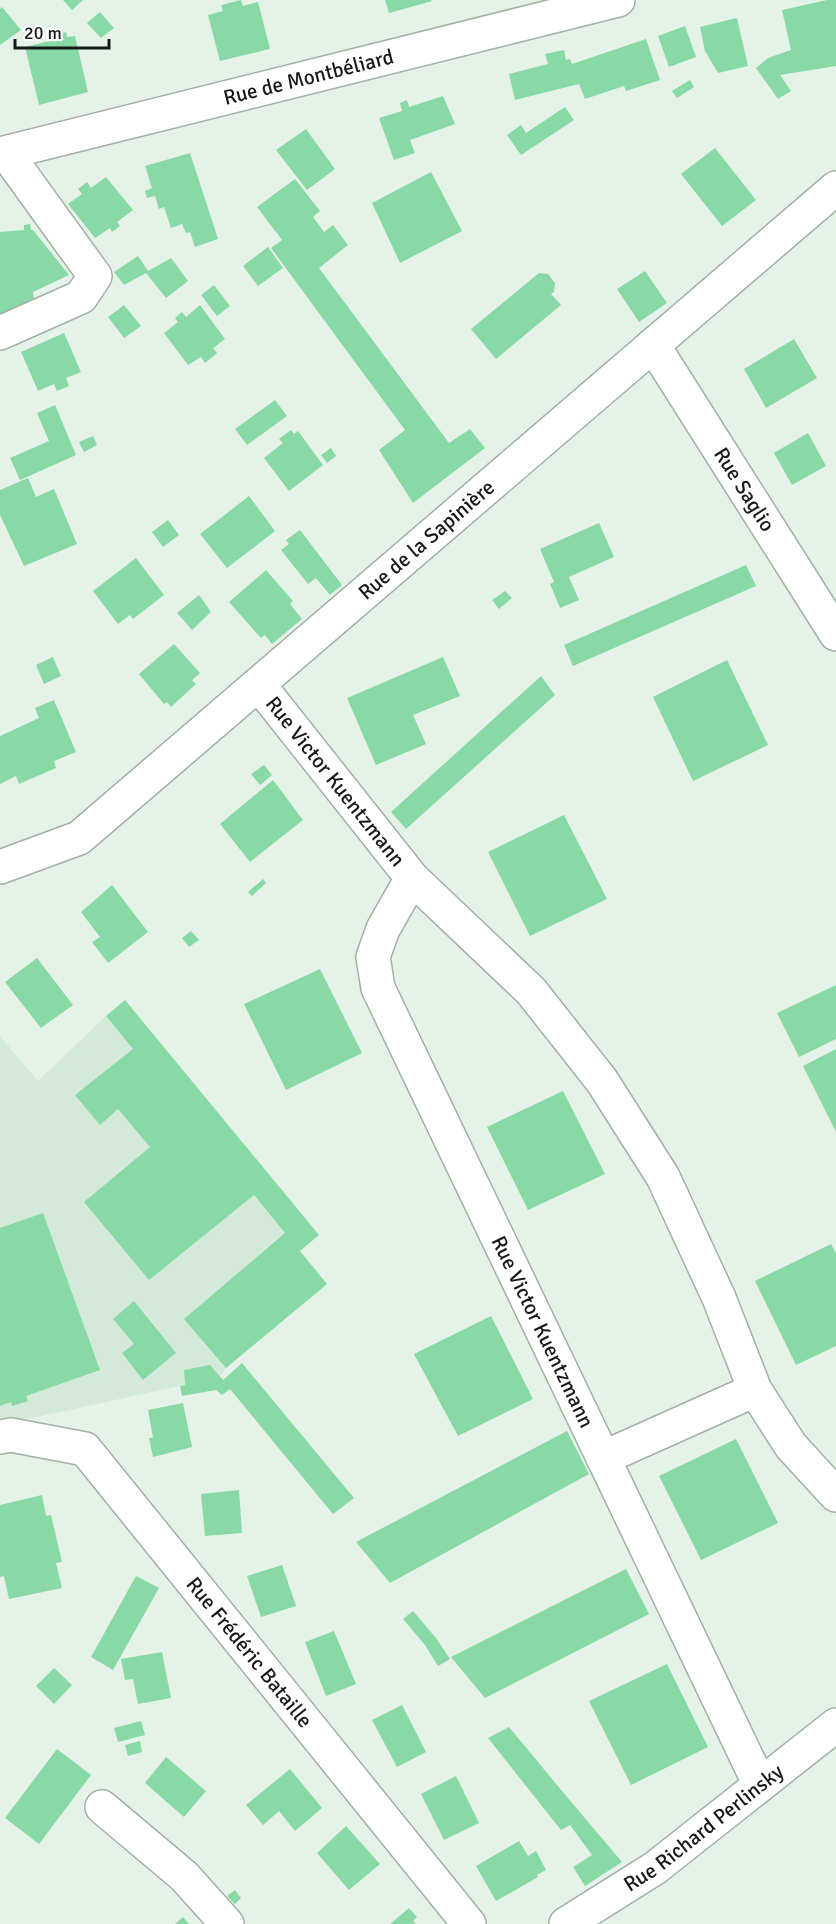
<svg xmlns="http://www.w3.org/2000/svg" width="836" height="1924" viewBox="0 0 836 1924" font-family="Signika,sans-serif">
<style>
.built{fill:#d3e9da}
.building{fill:#89d9a7}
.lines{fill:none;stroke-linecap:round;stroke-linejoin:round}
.minor-casing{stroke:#a2b0a6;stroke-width:36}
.tertiary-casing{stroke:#a2b0a6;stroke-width:36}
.minor{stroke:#fff;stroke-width:33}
.tertiary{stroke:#fff;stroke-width:33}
.labels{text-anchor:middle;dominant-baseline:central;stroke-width:4.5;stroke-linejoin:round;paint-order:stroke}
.street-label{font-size:21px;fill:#161b18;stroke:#fff}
</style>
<rect width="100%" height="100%" fill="#e4f2e8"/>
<!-- built -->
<path class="built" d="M106,1016L327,1284L226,1368L220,1377L0,1425V1036L38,1081Z"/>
<!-- building -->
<path class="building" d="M63,0H83L72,10Z
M241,0L243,6L258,2L270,49L220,61L208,15L223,11L221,5Z
M385,0H431L432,1L389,13Z
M827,0H836V66L780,75L791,91L778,99L756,68L768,58L791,50L782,10Z
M2,7L21,30L0,45V9Z
M100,12L114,28L101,38L87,23Z
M737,18L748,66L718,73L705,51L700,27Z
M685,26L696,57L669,67L658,36Z
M66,32L67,37L75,36L88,92L39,105L25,47L58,39V34Z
M646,39L660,80L626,91L624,86L585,99L579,84L515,100L509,74L548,64L545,54L564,50L566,60L570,59L572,64Z
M690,80L694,87L677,98L672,91Z
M443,96L455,124L410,140L415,153L394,160L379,118L402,111L400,103L407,100L409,107Z
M565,107L574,120L521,155L507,135L521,125L526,133Z
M306,129L335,169L307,190L276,150Z
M715,148L756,200L722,226L681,174Z
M190,153L218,239L195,247L190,232L186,233L182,224L171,228L164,207L159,209L155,196L147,198L145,191L152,188L145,166Z
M431,172L462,231L400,263L372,203Z
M106,177L133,210L117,222L120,226L112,232L110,228L95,238L68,204L82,194L78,189L87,182L91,188Z
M295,179L320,211L313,217L324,232L333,225L348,245L319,268L449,443L470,429L485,448L413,503L379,450L405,430L271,248L282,240L257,207Z
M30,224L31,230H33L69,275L33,292L34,302L0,318V232L24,230V225Z
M268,247L283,268L258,286L243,266Z
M138,256L148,271L171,258L188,281L166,298L146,273L124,285L114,272Z
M645,271L667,303L639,322L617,289Z
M539,273L548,274L555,283L554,292L551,294L561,305L496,359L471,329Z
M214,285L230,306L217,316L201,295Z
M124,305L141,326L124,338L108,317Z
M200,305L225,339L213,348L217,353L205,363L201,357L188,365L164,333L178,322L175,318L182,312L186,317Z
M64,333L81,372L66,378L69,386L57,391L54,384L38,391L21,352Z
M794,339L817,378L766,408L744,369Z
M275,400L287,416L247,445L235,429Z
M55,405L76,455L20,480L10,458L49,441L37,413Z
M291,430L294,434L298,431L323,465L289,491L264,458L283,443L279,439Z
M808,433L826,466L792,485L774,453Z
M93,436L97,445L84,452L79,442Z
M331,448L336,456L327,463L321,455Z
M28,478L36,497L54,489L77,544L24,566L0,515V490Z
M249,496L275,531L227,568L200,534Z
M168,520L179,535L163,547L152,532Z
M599,523L614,557L569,577L579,600L560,608L550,584L554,582L540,549Z
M300,530L342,585L330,595L316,578L308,584L281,550L289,544L286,540Z
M136,558L164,595L133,619L130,615L118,624L93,591Z
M746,565L756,586L573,666L564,645Z
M266,570L293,601L290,604L302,619L272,644L265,635L261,638L229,602Z
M505,591L512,598L499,609L492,600Z
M199,595L211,612L192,630L177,613Z
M174,644L200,673L192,680L196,684L171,707L167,702L164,704L139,674Z
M53,657L61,676L44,684L36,665Z
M443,657L460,696L413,715L426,744L376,765L347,698Z
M727,660L768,745L693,781L653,697Z
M541,676L555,695L406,829L391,812Z
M54,700L76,752L54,761L56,768L19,784L16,776L0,784V736L39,718L35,708Z
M264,765L272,775L260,785L251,774Z
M273,780L303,820L250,862L220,824Z
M564,815L607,899L530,936L488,852Z
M263,879L266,883L252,896L248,892Z
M112,885L148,932L108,963L92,942L100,937L81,912Z
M191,931L199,940L189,947L182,938Z
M37,958L73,1005L41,1028L5,982Z
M320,969L362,1053L286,1090L244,1004Z
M836,985V1039L799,1057L777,1013Z
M125,1000L319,1235L300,1251L327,1284L226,1368L184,1319L285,1233L254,1195L149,1280L84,1202L150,1147L118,1109L100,1125L75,1095L133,1049L106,1016Z
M836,1049V1132L803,1066Z
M563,1091L605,1174L528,1210L487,1127Z
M43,1213L100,1370L26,1396L28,1401L12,1406L11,1402L0,1406V1228Z
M831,1244L836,1253V1346L796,1365L755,1281Z
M134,1301L176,1353L143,1380L122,1353L134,1344L113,1319Z
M491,1316L533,1399L458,1436L414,1354Z
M242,1363L354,1498L333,1514L230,1389L222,1395L216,1390L182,1396L180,1386L185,1385L184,1370L210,1365L223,1380Z
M183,1403L192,1447L153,1457L149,1438H153L148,1410Z
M567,1431L589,1474L390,1583L356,1542Z
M736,1439L778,1523L701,1560L659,1476Z
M239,1490L242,1533L205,1536L201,1494Z
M42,1495L46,1516L51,1515L62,1562L56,1563L62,1588L9,1599L4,1576L0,1577V1505Z
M282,1565L296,1606L261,1617L247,1576Z
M626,1569L649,1614L485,1698L451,1657Z
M136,1576L159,1588L113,1670L91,1657Z
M413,1611L436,1638L450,1659L438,1666L425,1645L403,1619Z
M334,1631L356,1684L326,1696L305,1642Z
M162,1652L171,1698L138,1704L133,1679L125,1680L121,1659Z
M667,1664L708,1747L631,1785L589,1701Z
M54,1668L72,1685L54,1704L36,1686Z
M402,1705L426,1752L397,1767L372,1720Z
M141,1721L145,1735L118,1742L114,1728Z
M509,1727L567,1797L622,1862L585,1886L573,1867L592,1855L570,1825L561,1830L488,1738Z
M140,1741L142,1752L128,1756L125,1745Z
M57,1749L91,1775L39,1844L5,1818Z
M166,1757L206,1791L184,1817L145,1783Z
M290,1769L322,1808L295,1831L279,1811L263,1825L246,1805Z
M456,1776L479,1823L444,1840L421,1794Z
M346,1826L380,1864L349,1890L317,1853Z
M519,1841L528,1856L536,1851L546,1870L537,1875L538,1877L496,1901L476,1866Z
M235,1890L241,1898L235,1904L227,1896Z
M409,1908L417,1917L413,1921L416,1924H390Z
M183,1917L189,1924H175Z"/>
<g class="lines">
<defs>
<g id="minor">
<path d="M0,333L81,297L95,276L6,153"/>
<path id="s1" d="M653,345L836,634"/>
<path id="s2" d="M259,685L412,878L531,991L602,1081L663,1177L719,1298L755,1390L791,1446L836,1495"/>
<path id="s3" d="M0,867L79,838L836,188"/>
<path id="s4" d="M412,878L383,929L373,957L378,988L760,1785"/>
<path id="s5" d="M0,1437L11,1435L85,1449L469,1924"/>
<path d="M603,1458L755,1390"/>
<path d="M102,1807L184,1876L227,1924"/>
<path id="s6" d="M566,1924L655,1868L836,1725"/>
</g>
<g id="tertiary">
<path id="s7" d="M0,154L618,0"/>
</g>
</defs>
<!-- minor casing -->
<use href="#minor" class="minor-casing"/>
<!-- tertiary casing -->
<use href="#tertiary" class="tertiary-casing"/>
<!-- minor -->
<use href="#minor" class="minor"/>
<!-- tertiary -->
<use href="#tertiary" class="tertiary"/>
</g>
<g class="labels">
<!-- street labels -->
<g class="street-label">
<text stroke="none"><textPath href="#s7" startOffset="318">Rue de Montbéliard</textPath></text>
<text stroke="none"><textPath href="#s1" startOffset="171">Rue Saglio</textPath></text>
<text stroke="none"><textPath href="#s3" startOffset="542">Rue de la Sapinière</textPath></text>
<text stroke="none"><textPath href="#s2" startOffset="123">Rue Victor Kuentzmann</textPath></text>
<text stroke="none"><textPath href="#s4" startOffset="501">Rue Victor Kuentzmann</textPath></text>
<text stroke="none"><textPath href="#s5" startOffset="348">Rue Frédéric Bataille</textPath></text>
<text stroke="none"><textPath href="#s6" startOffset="168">Rue Richard Perlinsky</textPath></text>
</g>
</g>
<!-- scale -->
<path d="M15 39v9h94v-9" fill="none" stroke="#161b18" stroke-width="3"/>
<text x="24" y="39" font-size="18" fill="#161b18" stroke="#ffffff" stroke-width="4.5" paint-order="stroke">20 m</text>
</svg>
